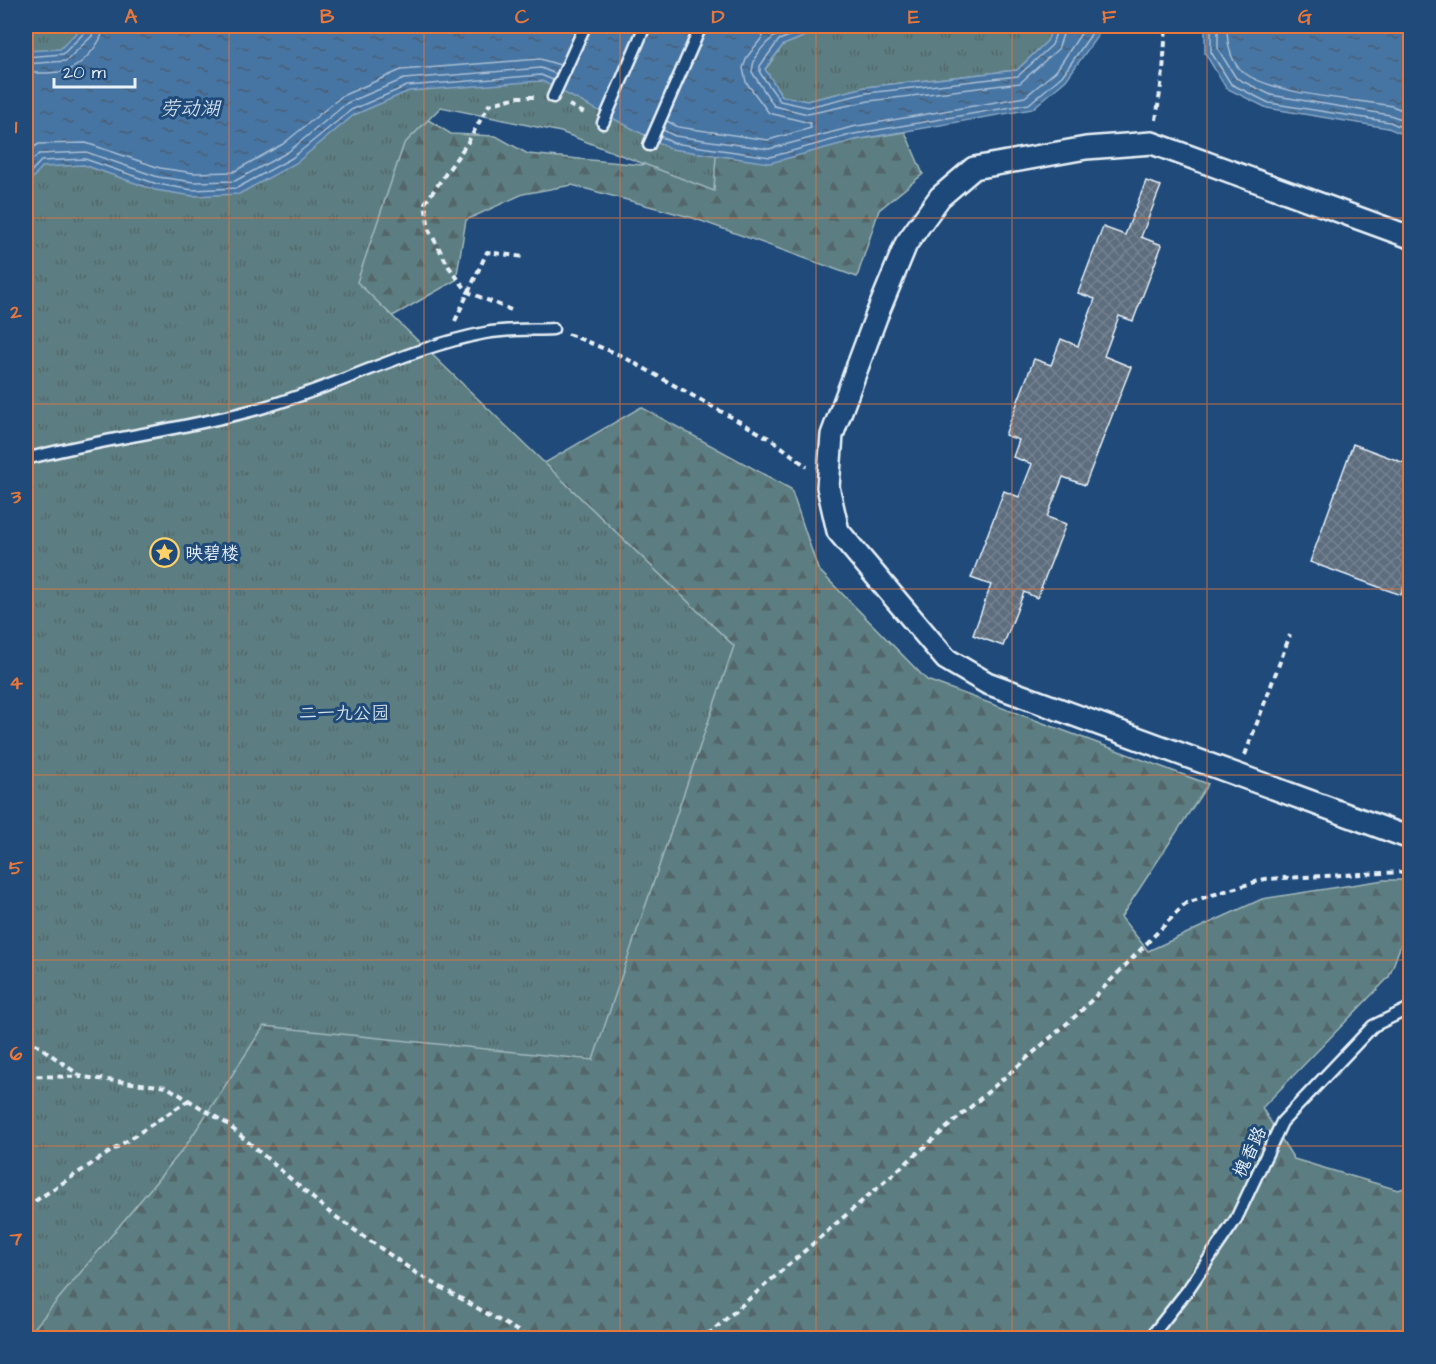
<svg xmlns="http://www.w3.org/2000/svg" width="1436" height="1364" viewBox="0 0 1436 1364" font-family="'Architects Daughter','LXGW WenKai TC',sans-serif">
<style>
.forest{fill:url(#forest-firs);stroke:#a2b8bd;stroke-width:1.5}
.park{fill:url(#park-tufts);stroke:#a2b8bd;stroke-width:1.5}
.water{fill:url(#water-ripples);stroke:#87a6c5;stroke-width:1.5}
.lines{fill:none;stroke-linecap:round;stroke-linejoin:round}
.shore{stroke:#a8bfd6;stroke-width:1.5}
.building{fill:url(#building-cross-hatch);stroke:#e8f1f8;stroke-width:1.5}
.service-casing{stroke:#e8f1f8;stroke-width:15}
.minor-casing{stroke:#e8f1f8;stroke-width:26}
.path{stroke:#e8f1f8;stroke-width:4;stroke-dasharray:6 4.5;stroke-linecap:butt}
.service{stroke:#1f4a7a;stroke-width:10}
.minor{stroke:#1f4a7a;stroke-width:21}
.grid{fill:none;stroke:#e8773b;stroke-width:1.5;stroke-opacity:0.55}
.labels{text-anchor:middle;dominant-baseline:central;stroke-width:6;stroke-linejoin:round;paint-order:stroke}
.poi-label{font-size:18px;fill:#e8f1f8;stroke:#1f4a7a;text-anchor:start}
.park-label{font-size:18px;fill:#d3e0e6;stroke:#1f4a7a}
.street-label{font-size:18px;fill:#e8f1f8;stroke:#1f4a7a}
.water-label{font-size:20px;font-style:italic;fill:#d0deeb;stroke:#1f4a7a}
.neatline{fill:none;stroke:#e8773b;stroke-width:2}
.grid-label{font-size:20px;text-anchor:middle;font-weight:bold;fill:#e8773b}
</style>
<defs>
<pattern id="forest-firs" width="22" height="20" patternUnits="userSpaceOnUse" patternTransform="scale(1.5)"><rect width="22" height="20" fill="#5c7e82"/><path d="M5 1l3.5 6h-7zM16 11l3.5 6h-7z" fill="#526669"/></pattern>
<pattern id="park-tufts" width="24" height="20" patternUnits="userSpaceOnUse" patternTransform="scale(1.5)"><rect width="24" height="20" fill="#5c7e82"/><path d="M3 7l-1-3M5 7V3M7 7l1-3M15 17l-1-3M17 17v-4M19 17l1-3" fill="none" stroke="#526669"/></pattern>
<pattern id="water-ripples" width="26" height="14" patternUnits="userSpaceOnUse" patternTransform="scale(1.5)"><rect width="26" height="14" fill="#4774a3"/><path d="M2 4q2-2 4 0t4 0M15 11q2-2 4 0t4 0" fill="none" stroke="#465e76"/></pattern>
<pattern id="building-cross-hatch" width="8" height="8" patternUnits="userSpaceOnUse" patternTransform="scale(1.5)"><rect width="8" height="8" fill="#5d6d7d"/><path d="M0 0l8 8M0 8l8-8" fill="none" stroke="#748290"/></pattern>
</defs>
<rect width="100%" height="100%" fill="#1f4a7a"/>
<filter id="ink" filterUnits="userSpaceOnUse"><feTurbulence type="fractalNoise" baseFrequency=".0167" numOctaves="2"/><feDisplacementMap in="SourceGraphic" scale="12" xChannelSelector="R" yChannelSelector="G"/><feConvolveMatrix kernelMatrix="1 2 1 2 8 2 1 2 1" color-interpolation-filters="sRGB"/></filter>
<g filter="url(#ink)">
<!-- forest -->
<path class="forest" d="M417,113L451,134L496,136L528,154L642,165L671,149L855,140L905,132L923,174L879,210L857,277L693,218L572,185L523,194L466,220L456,280L317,359L526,474L641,407L791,489L818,569L927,680L1208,784L1121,917L1148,951L1262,899L1384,880H1410V920L1389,977L1262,1108L1294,1159L1398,1190L1410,1186V1338H26V186Z"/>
<!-- park -->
<path class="park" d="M26,26H723L714,191L561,132L441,107L404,144L357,282L734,646L593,1060L264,1026L185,1147L26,1338Z
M831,26H1053L1048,41L1017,70L866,87L807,101L782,96L765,70L783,45Z"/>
<!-- water -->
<path class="water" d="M83,26H831L783,45L765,69L782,96L807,101L866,87L1017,70L1047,41L1053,26H1101L1096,38L1066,80L1032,109L855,140L770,163L671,149L542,81L409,91L354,115L296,163L239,194L193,196L155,190L84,165L42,167L26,186V51L60,49Z
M1205,26H1410V137L1388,128L1267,108L1226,88L1205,53Z"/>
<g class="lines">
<!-- shore -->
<path class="shore" d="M795,26C776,33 753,49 752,72L774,106L808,114L869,101L1020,83L1058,49L1066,26
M815,26L779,40L760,66V73L780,101L808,107L867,93L1018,76L1052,45L1058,26
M1211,26V52L1231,84L1269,103L1390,122L1410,131
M1218,26V49L1236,78L1271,95L1390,115L1410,122
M1227,26C1227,42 1229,61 1243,72C1273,95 1353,99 1392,106L1410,113
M26,57L63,54L85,32L87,26
M26,64L66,61L92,36L95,26
M26,73C38,73 52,74 64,71C81,68 103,42 104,26
M667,121L678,127L768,140L811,128L810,123L769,113L746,82L743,68L747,57L771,26
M663,130L675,136L769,149L852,127L1025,97L1056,71L1086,26
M660,136L673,143L770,157L854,134L1029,104L1062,76L1090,36L1095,26
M26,152L39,144L86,143L160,168L194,173L233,172L283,144L342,96L401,70L540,59L560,65
M26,165L39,154L86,152L158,177L194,182L235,181L288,152L347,103L404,79L541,68L556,74
M26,177L41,161L85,159L157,184L193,190L237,188L292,158L351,110L407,86L541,75L553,80"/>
</g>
<!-- building -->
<path class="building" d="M1146,181L1161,186L1141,237L1162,245L1133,321L1119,316L1104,356L1131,367L1085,485L1063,477L1047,517L1066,524L1037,598L1024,592L1003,646L973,635L991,585L971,578L1004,491L1019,497L1032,464L1013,457L1019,440L1005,435L1034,359L1051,365L1061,339L1078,346L1095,299L1078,293L1103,227L1125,235Z
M1353,444L1410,465V569L1401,595L1310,562Z"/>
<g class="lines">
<defs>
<path id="service" d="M553,97L585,26
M603,123L645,26
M649,145L701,26
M26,459C103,438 184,430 261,408C337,387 407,348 485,333C507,329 531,330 553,329
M1150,1338L1187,1291L1236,1219L1282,1122L1373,1026L1410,1008"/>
<path id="minor" d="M1410,237L1152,143L1086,148L974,168L940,197L906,244L876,317L832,435L828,487L838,531L946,659L987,683L1410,838"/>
</defs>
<!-- service casing -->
<use href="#service" class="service-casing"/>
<!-- minor casing -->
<use href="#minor" class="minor-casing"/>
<!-- path -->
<path class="path" d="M569,105L586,114
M1156,120L1163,72L1166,26
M511,310L468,292L449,267L429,230L425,203L468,142L489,105L517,97H536
M455,321L487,252L524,257
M568,334L620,355L774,441L807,467
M1245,755L1290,635
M26,1037L82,1077L167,1087L226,1123L329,1212L416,1273L530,1338
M26,1076L82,1077
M26,1207L189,1100
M697,1338L711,1332L1079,1013L1186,903L1265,879L1402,872L1410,868"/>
<!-- service -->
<use href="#service" class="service"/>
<!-- minor -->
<use href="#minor" class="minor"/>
</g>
</g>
<!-- grid -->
<path class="grid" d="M229,26V1338M424,26V1338M620,26V1338M816,26V1338M1012,26V1338M1207,26V1338M26,218H1410M26,404H1410M26,589H1410M26,775H1410M26,960H1410M26,1146H1410"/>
<!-- icons -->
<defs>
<symbol id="sight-ring" viewBox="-11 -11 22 22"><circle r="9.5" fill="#1f4a7a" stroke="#ffd166" stroke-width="1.5"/><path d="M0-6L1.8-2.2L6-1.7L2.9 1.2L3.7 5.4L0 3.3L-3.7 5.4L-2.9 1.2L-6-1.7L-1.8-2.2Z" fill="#ffd166"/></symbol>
</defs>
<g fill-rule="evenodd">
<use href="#sight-ring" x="148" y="536" width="33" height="33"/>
</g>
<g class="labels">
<!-- poi labels -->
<g class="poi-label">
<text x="185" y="553">映碧楼</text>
</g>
<!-- park labels -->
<g class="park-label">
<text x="344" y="713">二一九公园</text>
</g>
<!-- street labels -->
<g class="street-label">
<text transform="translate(1250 1152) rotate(-65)">槐香路</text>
</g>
<!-- water labels -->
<g class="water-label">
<text x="190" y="109">劳动湖</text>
</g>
</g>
<!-- margin -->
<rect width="1436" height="1364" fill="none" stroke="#1f4a7a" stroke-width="66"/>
<!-- scale -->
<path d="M54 78v9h81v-9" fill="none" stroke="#e8f1f8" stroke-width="3"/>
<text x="63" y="78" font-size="18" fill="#e8f1f8" stroke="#1f4a7a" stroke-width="4.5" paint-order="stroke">20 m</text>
<rect x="33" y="33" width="1370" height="1298" class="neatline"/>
<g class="grid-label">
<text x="131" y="23">A</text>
<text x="327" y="23">B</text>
<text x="522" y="23">C</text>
<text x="718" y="23">D</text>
<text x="914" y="23">E</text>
<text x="1109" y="23">F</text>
<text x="1305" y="23">G</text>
<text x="16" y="133">1</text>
<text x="16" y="318">2</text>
<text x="16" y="503">3</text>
<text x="16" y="689">4</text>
<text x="16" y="874">5</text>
<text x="16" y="1060">6</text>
<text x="16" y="1245">7</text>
</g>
</svg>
